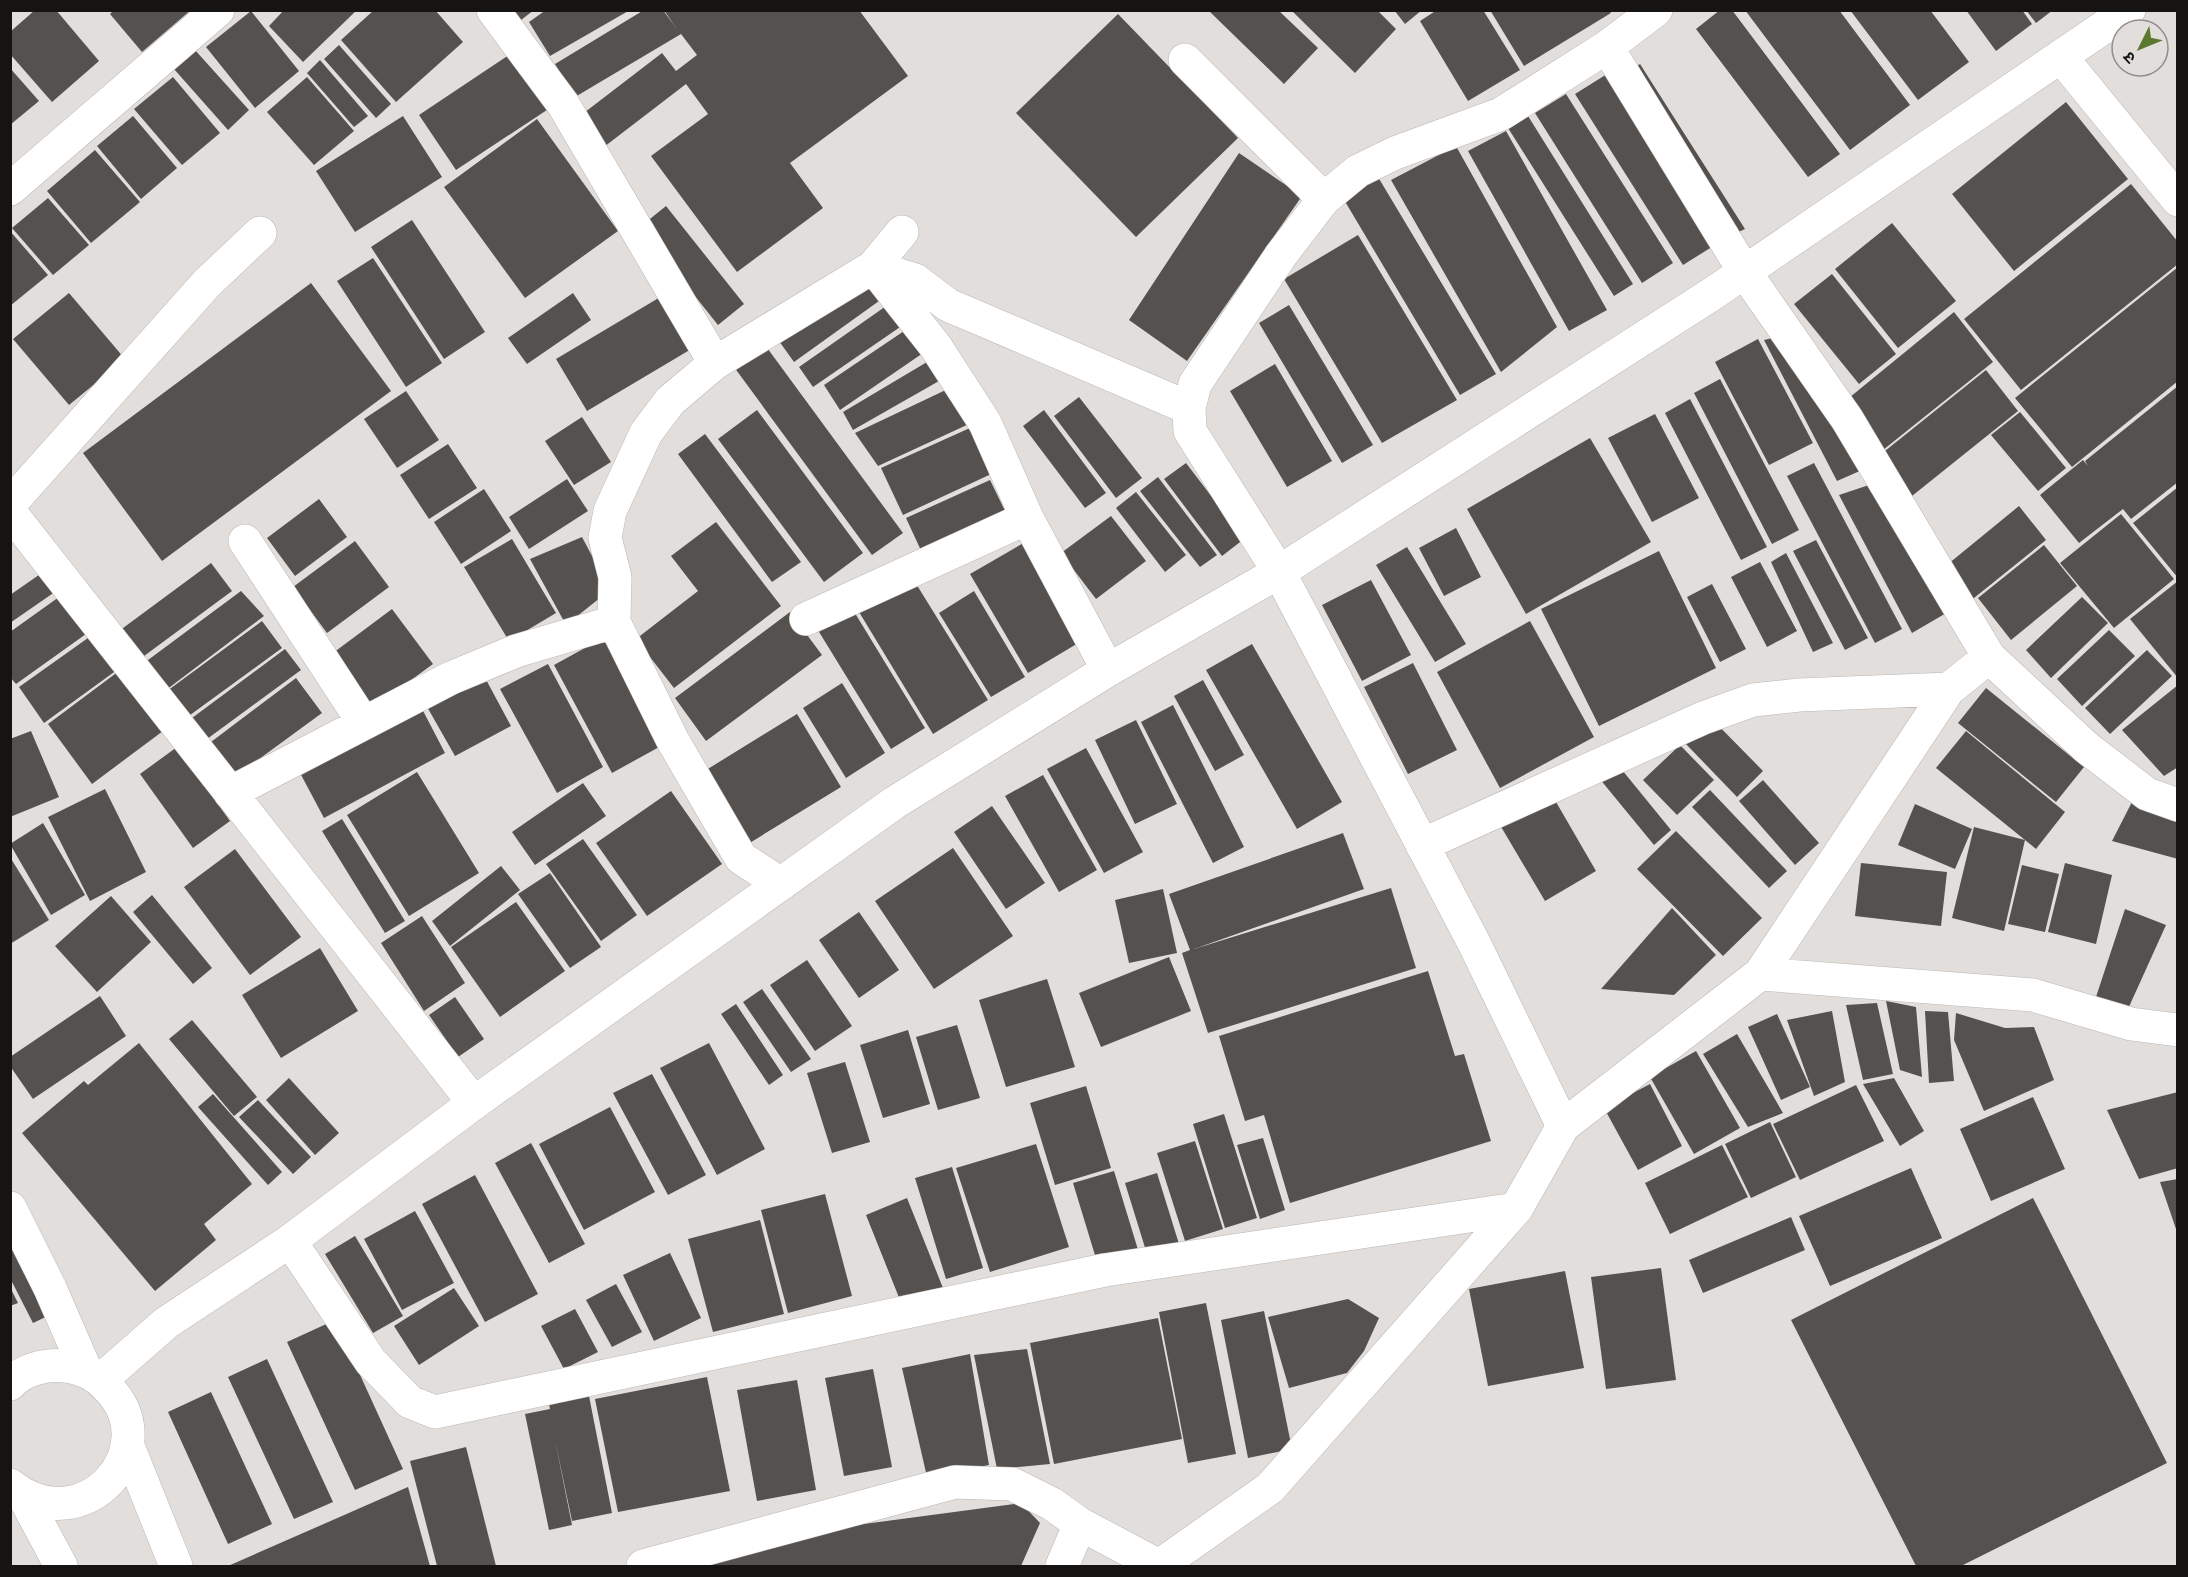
<svg xmlns="http://www.w3.org/2000/svg" width="2188" height="1577" viewBox="0 0 2188 1577" font-family="Overpass,'Noto Sans Devanagari',sans-serif">
<style>
.building{fill:#54514f}
.lines{fill:none;stroke-linecap:round;stroke-linejoin:round}
.street-casing{stroke:#bab7b4;stroke-width:34}
.secondary-casing{stroke:#bab7b4;stroke-width:34}
.street{stroke:#fff;stroke-width:33}
.secondary{stroke:#fff;stroke-width:33}
</style>
<rect width="100%" height="100%" fill="#e2dedc"/>
<!-- building -->
<path class="building" d="M35,10H56L99,61L52,102L10,54V32Z
M114,10H191L142,52L110,14Z
M284,10H357L303,62L269,26Z
M374,10H435L463,42L396,102L341,40Z
M500,10H534L512,27Z
M546,10H630L550,56L529,22Z
M644,10H663L676,28L664,10H859L908,76L790,163L823,208L737,272L651,156L708,114L686,84L600,150L576,119L662,53L676,71L697,55L681,34L575,97L555,64Z
M1208,10H1278L1318,48L1284,84Z
M1291,10H1377L1396,29L1355,73Z
M1394,10H1422L1405,24Z
M1437,10H1483L1520,70L1468,101L1420,21Z
M1490,10H1609L1611,13L1524,66Z
M1720,10H1732L1840,154L1808,177L1696,29Z
M1745,10H1839L1910,105L1850,150Z
M1850,10H1930L1969,62L1918,100Z
M1966,10H2022L2032,24L1996,51Z
M2026,10H2053L2036,23Z
M251,11L299,71L255,108L206,47Z
M1118,14L1238,138L1136,237L1016,113Z
M339,45L391,104L376,118L324,59Z
M518,49L556,104L456,170L419,115Z
M195,50L249,110L228,130L174,69Z
M320,60L368,116L354,127L307,73Z
M1640,64L1745,229L1732,235L1630,71Z
M10,68L39,101L10,125Z
M1607,74L1715,245L1683,265L1575,94Z
M173,77L220,133L182,165L134,109Z
M307,77L354,131L314,165L267,112Z
M1566,94L1673,263L1642,283L1535,113Z
M2066,102L2128,179L2014,271L1952,194Z
M133,116L177,168L141,199L97,146Z
M403,116L442,177L355,232L316,171Z
M1528,116L1633,284L1614,296L1508,128Z
M537,119L618,231L525,298L444,187Z
M1506,131L1607,310L1569,331L1468,151Z
M1456,146L1557,327L1501,372L1391,180Z
M95,150L140,202L91,243L47,191Z
M1239,153L1302,196L1187,361L1129,320Z
M1375,172L1496,374L1460,395L1340,193Z
M2131,184L2178,242V264L2021,390L1964,319Z
M48,198L89,245L53,275L12,228Z
M666,206L744,304L718,325L640,227Z
M412,220L485,332L444,359L371,247Z
M1892,223L1956,301L1898,348L1835,269Z
M10,231L48,275L10,306Z
M1358,235L1457,400L1382,443L1284,279Z
M373,258L442,363L406,387L337,281Z
M2178,267V381L2072,467L2015,398Z
M1832,274L1896,354L1859,384L1794,304Z
M871,275L886,296L794,362L779,341Z
M311,283L391,391L162,561L83,453Z
M69,293L125,359L69,405L13,339Z
M573,293L591,320L527,364L508,338Z
M662,296L693,348L587,411L556,359Z
M889,304L903,325L813,387L799,367Z
M1289,305L1373,445L1342,463L1259,323Z
M1954,312L1993,362L1883,450L1844,402Z
M910,327L926,351L840,410L824,385Z
M1777,337L1862,470L1837,481L1764,340Z
M1758,339L1813,443L1769,465L1715,362Z
M765,345L903,533L872,555L734,367Z
M927,362L939,381L853,430L843,412Z
M1275,364L1332,461L1287,487L1230,391Z
M1986,370L2018,411L1912,496L1880,455Z
M1720,379L1799,530L1772,544L1694,393Z
M2178,386V482L2131,519L2123,509L2079,543L2040,495L2083,460L2088,466L2085,461Z
M952,387L969,424L878,466L855,433Z
M406,391L439,440L397,468L364,419Z
M1079,397L1142,478L1116,498L1054,416Z
M1690,399L1767,547L1741,560L1665,413Z
M757,410L863,553L824,582L718,439Z
M1044,410L1106,493L1085,508L1023,426Z
M2020,412L2066,468L2038,491L1991,435Z
M1655,414L1699,498L1652,522L1608,438Z
M582,417L611,462L574,485L545,441Z
M981,423L1002,469L903,515L881,468Z
M705,434L801,562L772,582L678,454Z
M1590,438L1651,542L1526,614L1467,509Z
M448,444L477,488L429,519L400,475Z
M1186,463L1244,539L1222,556L1164,479Z
M1814,463L1902,629L1875,643L1787,476Z
M1158,477L1217,555L1200,567L1140,491Z
M567,479L588,511L529,549L509,517Z
M990,480L1009,519L924,557L906,518Z
M1875,483L1948,612L1912,633L1839,495Z
M2178,487V578L2133,523Z
M484,489L511,531L461,564L434,522Z
M1136,492L1186,555L1165,572L1116,508Z
M319,499L347,537L295,576L267,538Z
M2019,506L2046,540L1969,602L1942,569Z
M2121,514L2174,579L2114,628L2060,563Z
M1111,516L1146,561L1096,599L1061,553Z
M716,522L781,606L674,688L636,639L698,591L671,556Z
M1456,528L1481,577L1444,596L1419,548Z
M582,537L610,590L566,625L530,559Z
M512,539L556,613L509,641L464,567Z
M1816,540L1868,638L1845,650L1793,551Z
M355,541L389,587L327,633L293,587Z
M1027,541L1085,639L1028,673L970,574Z
M2044,545L2077,586L2011,640L1978,598Z
M1407,547L1466,644L1435,662L1376,565Z
M1659,551L1716,668L1599,726L1541,609Z
M1786,553L1833,643L1813,652L1771,562Z
M1760,562L1797,631L1767,647L1731,577Z
M211,563L232,591L140,659L119,631Z
M49,568L62,587L10,623V595Z
M910,574L988,700L933,734L856,607Z
M1371,580L1411,655L1362,681L1322,605Z
M2178,581V678L2130,619Z
M1712,584L1746,649L1720,662L1687,597Z
M241,591L264,616L166,690L144,663Z
M974,591L1025,677L991,697L939,613Z
M66,592L93,629L16,684L10,677V632Z
M2082,597L2108,623L2051,678L2026,650Z
M850,605L925,728L891,749L816,627Z
M392,609L433,664L370,710L329,656Z
M790,612L822,655L706,741L675,698Z
M262,621L282,648L186,718L167,691Z
M1530,621L1594,737L1500,788L1437,672Z
M2109,630L2135,656L2082,706L2057,679Z
M95,633L121,667L44,723L19,687Z
M603,638L661,746L612,773L554,665Z
M1252,644L1342,802L1297,829L1206,670Z
M285,649L301,670L207,739L192,718Z
M2147,650L2172,676L2110,734L2085,708Z
M1413,663L1457,750L1408,774L1364,687Z
M548,664L603,767L557,793L500,689Z
M119,671L163,731L92,784L48,724Z
M483,674L511,726L455,756L426,705Z
M296,678L322,713L236,776L211,742Z
M1203,680L1244,755L1215,771L1174,696Z
M842,683L885,753L846,778L803,708Z
M2178,685V767L2164,776L2122,730Z
M1986,688L2084,767L2056,802L1958,723Z
M420,705L445,753L324,818L299,771Z
M1173,705L1244,847L1213,863L1141,722Z
M797,714L841,787L743,847L698,775Z
M1710,717L1763,771L1737,797L1685,743Z
M1136,720L1177,804L1135,824L1095,740Z
M31,731L59,797L10,817V739Z
M1966,731L2065,812L2036,849L2025,840L2004,931L1952,918L1974,827L2025,840L1936,768Z
M1680,745L1714,780L1677,815L1643,780Z
M177,747L230,821L193,848L140,774Z
M1086,748L1143,852L1104,873L1047,769Z
M1618,765L1671,830L1654,845L1599,778Z
M417,772L479,873L409,916L347,815Z
M1043,775L1097,870L1059,892L1005,796Z
M1763,780L1819,843L1795,865L1739,801Z
M583,783L606,816L535,865L512,832Z
M105,789L146,872L90,901L48,817Z
M1710,790L1787,871L1769,888L1692,807Z
M671,791L722,864L647,916L596,843Z
M1552,795L1596,871L1545,901L1500,825Z
M2133,800L2178,823V859L2112,841Z
M1915,804L1972,829L1955,869L1898,845Z
M992,806L1045,883L1006,909L954,832Z
M342,819L405,921L385,933L322,831Z
M43,823L85,895L51,915L10,844Z
M1676,831L1762,918L1723,956L1637,869Z
M1343,833L1364,889L1194,949L1391,888L1416,968L1208,1033L1182,953L1190,950L1169,894Z
M583,839L637,915L601,941L546,864Z
M953,848L1013,936L934,989L875,901Z
M235,849L301,937L250,975L184,887Z
M10,857L49,920L10,944Z
M1861,863L1947,872L1941,926L1855,916Z
M2065,863L2112,875L2096,944L2048,932Z
M2022,865L2059,874L2045,932L2008,924Z
M501,866L520,890L450,946L432,921Z
M550,873L601,947L570,968L518,894Z
M1163,889L1177,953L1129,963L1115,900Z
M152,895L212,968L193,984L133,912Z
M111,896L151,942L97,992L55,946Z
M516,902L565,971L500,1017L451,947Z
M1672,908L1716,955L1674,995L1601,989Z
M2125,909L2166,925L2128,1009L2095,1000Z
M859,912L899,970L859,998L819,940Z
M422,916L465,983L424,1011L381,943Z
M320,948L358,1011L281,1058L242,995Z
M1169,957L1191,1011L1101,1047L1079,993Z
M807,960L852,1026L815,1051L770,985Z
M1428,971L1455,1056L1464,1054L1491,1141L1290,1203L1264,1115L1245,1121L1219,1036Z
M1047,979L1075,1067L1006,1087L979,1000Z
M762,989L811,1059L791,1072L743,1002Z
M100,996L126,1036L33,1099L10,1066V1057Z
M455,997L484,1039L458,1057L429,1015Z
M1886,1001L1916,1007L1922,1077L1900,1070Z
M1877,1003L1893,1074L1863,1080L1846,1005Z
M736,1004L783,1075L769,1085L721,1014Z
M1832,1011L1845,1082L1814,1096L1787,1020Z
M1925,1011L1948,1012L1954,1081L1929,1083Z
M1956,1013L2005,1028L2034,1027L2054,1080L1984,1111L1954,1040Z
M1777,1014L1810,1087L1781,1100L1748,1027Z
M192,1020L257,1097L234,1116L169,1039Z
M957,1025L980,1098L938,1110L916,1037Z
M908,1030L930,1104L883,1118L860,1045Z
M1737,1034L1783,1113L1748,1127L1703,1054Z
M139,1043L252,1184L204,1224L216,1240L155,1291L22,1133L84,1081L88,1085Z
M709,1043L765,1149L717,1175L660,1068Z
M1696,1051L1740,1128L1694,1154L1650,1077Z
M845,1062L870,1142L832,1153L807,1073Z
M652,1074L706,1175L668,1195L613,1093Z
M289,1078L339,1133L315,1155L266,1100Z
M1894,1078L1924,1131L1900,1146L1863,1084Z
M1650,1084L1682,1146L1638,1170L1604,1108Z
M1856,1085L1884,1141L1800,1180L1773,1124Z
M1086,1086L1111,1168L1055,1185L1030,1103Z
M2178,1092V1168L2139,1179L2107,1110Z
M213,1094L282,1172L268,1185L198,1107Z
M2033,1097L2065,1169L1991,1201L1960,1129Z
M258,1100L311,1157L293,1174L239,1117Z
M610,1107L655,1192L584,1230L539,1144Z
M1224,1114L1257,1218L1225,1228L1193,1124Z
M1770,1122L1796,1177L1751,1198L1725,1144Z
M1263,1138L1285,1210L1260,1219L1237,1145Z
M1195,1141L1223,1229L1185,1241L1157,1153Z
M531,1143L585,1244L549,1263L495,1163Z
M1036,1144L1069,1247L990,1272L956,1168Z
M1722,1145L1748,1197L1670,1234L1645,1183Z
M952,1167L983,1268L946,1279L915,1178Z
M1911,1168L1942,1238L1830,1286L1799,1216Z
M1114,1171L1139,1253L1098,1265L1073,1183Z
M1157,1173L1179,1244L1147,1254L1125,1183Z
M475,1175L538,1294L485,1322L422,1204Z
M2178,1179V1232H2177L2160,1182Z
M825,1194L852,1296L788,1313L761,1210Z
M907,1198L943,1288L902,1305L866,1215Z
M2033,1198L2167,1463L1961,1566H1916L1791,1320Z
M415,1211L454,1283L402,1310L364,1239Z
M1791,1217L1805,1250L1703,1293L1689,1260Z
M760,1220L784,1314L713,1332L688,1239Z
M10,1226L54,1313L33,1323L10,1278Z
M355,1236L403,1316L373,1333L325,1254Z
M670,1253L701,1318L654,1341L623,1275Z
M1661,1268L1676,1380L1606,1389L1591,1277Z
M1565,1271L1584,1368L1488,1386L1469,1289Z
M616,1284L642,1332L612,1347L586,1300Z
M10,1287L18,1303L10,1306Z
M454,1288L479,1326L419,1365L394,1326Z
M1348,1299L1379,1318L1364,1351L1347,1373L1289,1388L1268,1317Z
M1206,1303L1236,1454L1188,1463L1159,1312Z
M575,1309L598,1352L564,1369L541,1326Z
M1264,1311L1292,1449L1248,1458L1221,1320Z
M1158,1318L1182,1439L1054,1464L1030,1343Z
M335,1320L403,1469L355,1490L287,1342Z
M1027,1349L1050,1464L997,1469L974,1355Z
M970,1354L989,1465L927,1477L902,1368Z
M267,1359L333,1502L294,1519L228,1377Z
M873,1369L892,1467L844,1476L825,1378Z
M707,1377L730,1491L618,1512L595,1399Z
M797,1380L816,1490L757,1501L737,1390Z
M211,1392L272,1524L228,1544L168,1412Z
M589,1396L612,1513L572,1521L555,1440L572,1525L549,1530L525,1414L550,1409L549,1404Z
M466,1447L496,1566H437L410,1461Z
M408,1487L430,1566H228Z
M1021,1503L1040,1523L1021,1566H697L804,1532Z"/>
<g class="lines">
<defs>
<path id="street" d="M493,10L563,104L715,363
M1607,47L1744,271L1847,419L1989,657L2087,748L2147,794L2178,805
M2061,57L2178,200
M1185,60L1324,199
M10,189L218,10
M902,232L873,267L936,347L985,423L1027,518L1108,670
M10,504L207,283L260,233
M10,512L474,1103
M245,541L363,722
M806,619L1027,518
M614,622L615,577L605,538L610,511L646,433L670,401L715,363L873,267L915,280L948,305L1189,408
M230,793L451,678L516,651L614,622L673,741L741,858L781,884
M1422,845L1703,718L1753,700L1799,695L1949,689
M1760,974L2033,995L2131,1024L2178,1030
M1563,1126L1474,943L1279,572L1190,431L1189,408L1195,384L1281,255L1324,199L1358,171L1395,153L1501,114L1607,47L1656,10
M10,1208L50,1288L86,1371
M290,1241L371,1362L410,1402L435,1412L1105,1270L1516,1209
M643,1566L955,1482L1012,1484L1052,1504L1080,1524
M1062,1566L1080,1524L1159,1566
M1159,1566L1270,1488L1516,1209L1563,1126L1760,974L1949,689L1989,657"/>
<path id="secondary" d="M101,1380L166,1323L290,1241L474,1103L894,803L1108,670L1279,572L1712,294L2129,10
M10,1384C23,1369 47,1364 65,1366C80,1367 96,1375 106,1386C170,1448 82,1544 10,1485
M127,1444L176,1566
M23,1495L61,1566"/>
</defs>
<!-- street casing -->
<use href="#street" class="street-casing"/>
<!-- secondary casing -->
<use href="#secondary" class="secondary-casing"/>
<!-- street -->
<use href="#street" class="street"/>
<!-- secondary -->
<use href="#secondary" class="secondary"/>
</g>
<!-- border -->
<rect width="2188" height="1577" fill="none" stroke="#151413" stroke-width="24"/>
<!-- north arrow -->
<g transform="translate(2140 48) rotate(227)"><circle r="28" fill="#e2dedc" stroke="#908d8c" stroke-width="1.5"/>
<path d="M0-4.5L10 22L0 15L-10 22Z" fill="#5a782e"/>
<text y="-9" font-size="16" font-weight="bold" text-anchor="middle" fill="#151413">उ</text>
</g>
</svg>
